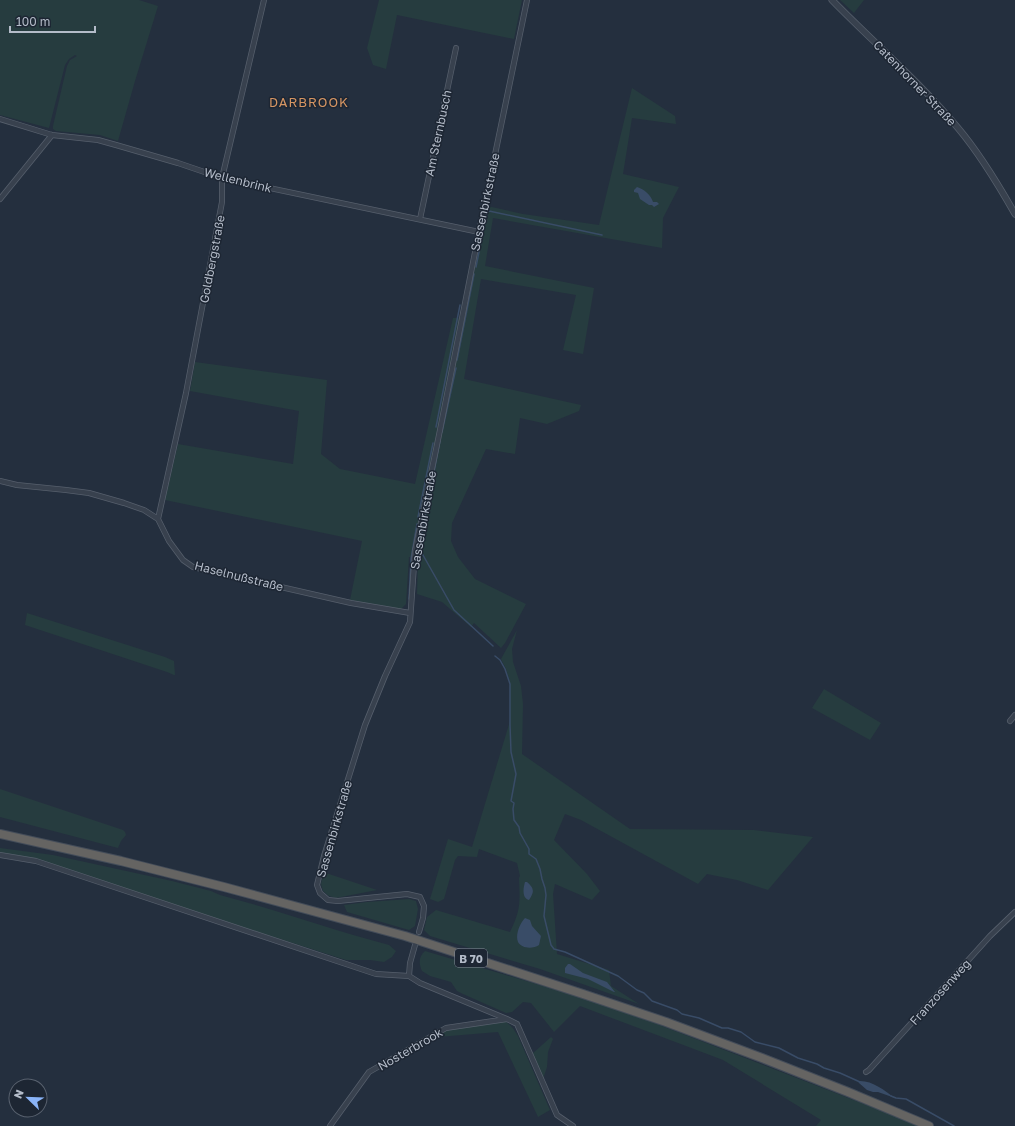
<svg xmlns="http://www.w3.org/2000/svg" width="1015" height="1126" viewBox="0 0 1015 1126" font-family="'Golos Text',sans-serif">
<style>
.green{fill:#263c3f}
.water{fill:#394c67}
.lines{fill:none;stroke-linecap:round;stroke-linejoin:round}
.stream{stroke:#394c67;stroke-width:1.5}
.minor-casing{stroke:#565f6c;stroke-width:6}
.tertiary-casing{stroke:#565f6c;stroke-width:7}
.trunk-casing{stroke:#434c59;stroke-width:10}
.minor{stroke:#38414e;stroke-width:4.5}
.tertiary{stroke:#38414e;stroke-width:5.5}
.trunk{stroke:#656462;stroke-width:8}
.labels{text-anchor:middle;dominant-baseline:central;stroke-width:3;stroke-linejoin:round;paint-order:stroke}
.shield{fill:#1d2633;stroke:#878f9c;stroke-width:1}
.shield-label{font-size:11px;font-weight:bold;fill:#b4bcc9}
.street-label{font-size:12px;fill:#b4bcc9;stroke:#1d2633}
.neighbourhood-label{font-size:13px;letter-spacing:1px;fill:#d59563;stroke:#1d2633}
</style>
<rect width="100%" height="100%" fill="#242f3e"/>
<!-- green -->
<path class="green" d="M0,0H139L158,6L135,81L118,141L100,135L56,131L53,129V126L67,66L70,60L77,56L75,55L69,59L65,65L49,128L0,115Z
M379,0H522L514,39L397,15L386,69L373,65L367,48Z
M840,0H864L854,13Z
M632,88L675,116L676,124L632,118L623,174L679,187L663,218L662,248L493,218L485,266L594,288L583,354L563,350L576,295L481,279L464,379L581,405L579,411L547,424L520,418L515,454L486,449L452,523L451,541L458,557L475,579L526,604L505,643L501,648L474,623L471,627L442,602L417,594L418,559L409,557L406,604L401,609L350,600L362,541L165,500L178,444L293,464L299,411L190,391L195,362L327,380L321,454L340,469L415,484L453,318H466L481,232L487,206L523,214L599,225Z
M27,613L165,657L174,661L175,675H174L167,672L25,625Z
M517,630L512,649L513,662L521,686L523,704L522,754L630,829L754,830L813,837L768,890L737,880L707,874L698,884L581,820L565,814L554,840L587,874L600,891L592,900L555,884L553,894L557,954L609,970L611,986L639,1004L540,969L430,936L424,930L427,917L436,910L510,932C521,910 520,901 519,878L520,876L517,863L479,849L477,857L458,856L455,860L444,899L438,902L430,899L448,839L472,847L510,721V682L506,669L501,659Z
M824,689L881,723L870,740L812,708Z
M0,789L123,830L125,832L126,835L121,841L118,848L0,817Z
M0,848L53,855L172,881L211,891L220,895C277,910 332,930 389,945L396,951L392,957L384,962L370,960H346L239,926L36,859L0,853Z
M326,873L377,890L336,898L329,896L323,891L321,884L323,875Z
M409,899L416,901L418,909L415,926L409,930L347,912L344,905L367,902Z
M425,951L587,999L657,1024L921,1126H816L821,1120L723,1060L580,1006L554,1032L531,1003L523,1002L512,1012L506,1013L463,994L457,991L451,982L430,976L422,971C419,964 418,957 425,951Z
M502,1020C511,1024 514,1029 518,1036L550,1110L538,1117L498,1032L438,1037L445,1031Z
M551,1037L553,1039L548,1052L547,1067L543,1079L532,1054Z"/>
<!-- water -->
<path class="water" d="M637,187C644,189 651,195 653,202H657L659,204L654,207L652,205H649L640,199L638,193L634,192V190Z
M525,882H527C535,889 534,892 529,900C522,898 523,889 525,882Z
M525,918L530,920L532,926L541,936L539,945C533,949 522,949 518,942C515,935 520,923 525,918Z
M568,964H570L583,973L607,982L615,992H614L588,979L565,973V968Z
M858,1081C872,1080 884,1090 895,1098L878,1092H873L867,1090L859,1083Z"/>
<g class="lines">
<!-- stream -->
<path class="stream" d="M476,267L487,212L489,211L602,235
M457,360L474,274
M436,427L460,305
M442,432L456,368
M440,441L419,548L454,610L493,646
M418,517L433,443
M409,599L411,559L417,524
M495,656L500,660L505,669L510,684V725L511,752L516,774L511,801L514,803L513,809L514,820L519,827L520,833L529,849V854L536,859L540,869L542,879L545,888L546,895L544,916L551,945L554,949L565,952L618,976L637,990L644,993L652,1001L677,1010L682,1014L699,1018L722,1028H728L741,1032L755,1042L779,1048L798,1058L817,1064L824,1068L840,1073L860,1082
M891,1096L896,1098L906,1099L954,1126"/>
<defs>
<path id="minor" d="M0,119L52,135L98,140L116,145L178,163L222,178L479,232
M0,199L52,135
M420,219L456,48
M0,481L17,485L66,490L89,493L124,503L144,510L158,519L169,541L183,560L193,567L351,603L410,613
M158,519L186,393L222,202V178L264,0
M1010,721L1015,715
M0,855L36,861L376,974L409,976L420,983L507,1019
M419,932L423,918L424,906L420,897L407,894L338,901L328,900L320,893L317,885L324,856L365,725L385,676L410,622L415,551L439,435L479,232L527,0
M409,976L410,963L415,945
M866,1072L869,1070L990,936L1015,912
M330,1126L369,1072L446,1028L507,1019L517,1024L557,1115L573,1126"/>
<path id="tertiary" d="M832,0C874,43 920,82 958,128C980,154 998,184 1015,214"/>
<path id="trunk" d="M0,834L121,861L224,887L405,936L583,994L666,1022L762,1058L848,1092L929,1126"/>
</defs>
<!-- minor casing -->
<use href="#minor" class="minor-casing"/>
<!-- tertiary casing -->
<use href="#tertiary" class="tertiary-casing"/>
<!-- trunk casing -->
<use href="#trunk" class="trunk-casing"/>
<!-- minor -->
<use href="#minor" class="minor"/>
<!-- tertiary -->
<use href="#tertiary" class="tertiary"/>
<!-- trunk -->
<use href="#trunk" class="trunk"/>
</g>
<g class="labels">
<!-- shield labels -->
<rect class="shield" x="455" y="949" width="32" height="18" rx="3"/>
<g class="shield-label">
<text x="471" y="958">B 70</text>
</g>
<!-- street labels -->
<g class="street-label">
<text transform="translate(915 83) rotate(46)">Catenhorner Straße</text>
<text transform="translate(438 133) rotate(-78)">Am Sternbusch</text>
<text transform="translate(238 180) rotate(14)">Wellenbrink</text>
<text transform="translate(485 202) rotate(-78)">Sassenbirkstraße</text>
<text transform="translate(212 259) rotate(-79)">Goldbergstraße</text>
<text transform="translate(423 520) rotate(-80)">Sassenbirkstraße</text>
<text transform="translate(239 576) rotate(14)">Haselnußstraße</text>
<text transform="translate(334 829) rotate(-74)">Sassenbirkstraße</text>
<text transform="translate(940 992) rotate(-48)">Franzosenweg</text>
<text transform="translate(410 1049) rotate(-30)">Nosterbrook</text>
</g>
<!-- neighbourhood labels -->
<g class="neighbourhood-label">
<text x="309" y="102">DARBROOK</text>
</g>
</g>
<!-- north arrow -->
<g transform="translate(28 1098) rotate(293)"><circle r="19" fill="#1d2633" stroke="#59626f"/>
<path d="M0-3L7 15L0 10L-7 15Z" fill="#8ab4f8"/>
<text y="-6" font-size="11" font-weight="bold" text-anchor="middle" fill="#b4bcc9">N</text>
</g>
<!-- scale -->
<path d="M10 26v6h85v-6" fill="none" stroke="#b4bcc9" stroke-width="2"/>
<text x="16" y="26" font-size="12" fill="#b4bcc9" stroke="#1d2633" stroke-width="3" paint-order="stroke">100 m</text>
</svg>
